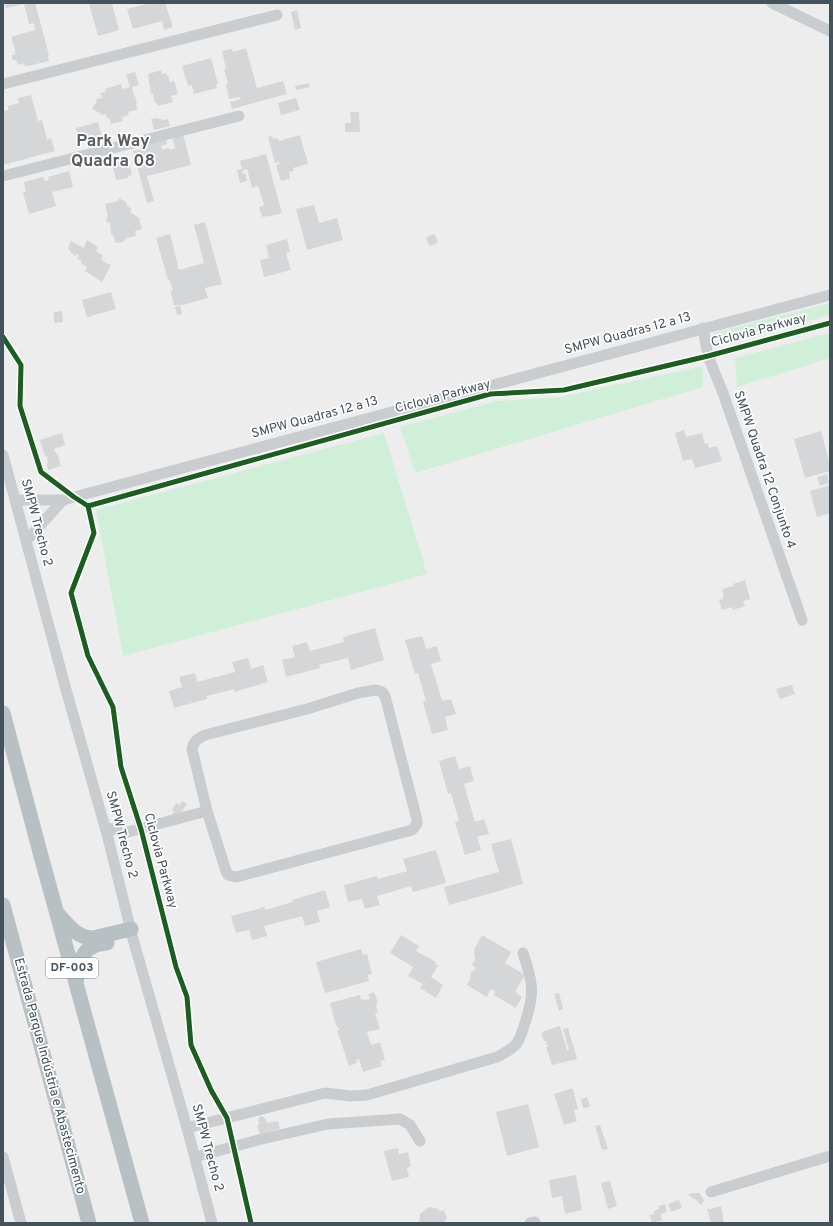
<svg xmlns="http://www.w3.org/2000/svg" width="833" height="1226" viewBox="0 0 833 1226" font-family="Overpass,sans-serif">
<style>
.green{fill:#cfefd9}
.building{fill:#d5d6d7}
.lines{fill:none;stroke-linecap:round;stroke-linejoin:round}
.minor{stroke:#c9cdcf;stroke-width:11}
.highway{stroke:#b9c0c4;stroke-width:15}
.cycleway-casing{stroke:#fff;stroke-width:8}
.cycleway{stroke:#1b5e20;stroke-width:5}
.labels{text-anchor:middle;dominant-baseline:central;stroke-width:3.5;stroke-linejoin:round;paint-order:stroke}
.shield{fill:#fff;stroke:#7c868c;stroke-width:1}
.shield-label{font-size:12px;font-weight:bold;fill:#44525b}
.street-label{font-size:13px;fill:#44525b;stroke:#fff}
.district-label{font-size:17px;font-weight:bold;fill:#595d62;stroke:#fff}
</style>
<rect width="100%" height="100%" fill="#eeeded"/>
<!-- green -->
<path class="green" d="M830,303V315L721,345L713,333Z
M830,333V358L737,387L735,358Z
M703,366V387L415,473L400,427L497,401L560,397Z
M384,433L427,574L123,656L96,510Z"/>
<!-- building -->
<path class="building" d="M5,3H23V4L6,8Z
M25,3H35L49,55H48L49,61L28,66H25L24,63L18,65L16,60L13,61L12,55H15V50L11,37L35,30L34,23L29,24L24,4Z
M89,3H112L119,30L98,36Z
M151,3H165L173,27L164,30L162,21L133,29L127,9Z
M297,10L301,28L295,30L291,12Z
M246,48L257,88L283,81L287,94L232,109L230,102L241,99L240,97L229,99L226,84H228L224,69H226L222,51L232,49L233,52Z
M211,58L218,84L216,85L217,88L194,94L192,85L188,86L182,66Z
M161,70L162,74L166,73L167,76L168,75L170,82L174,81L178,94L171,96L173,102L158,106L157,103H155L153,94H151L148,74Z
M135,72L139,85L132,87L134,96H135L137,103H136L137,110L128,112L129,115L122,117L123,121L111,124L109,118L107,119L106,114L101,115L100,113L92,109L97,101L96,99L102,98L100,93L106,92L105,89L121,84L122,89L130,87L126,74Z
M309,83L310,87L296,90L295,86Z
M31,95L38,121L42,120L47,140L51,138L55,151L3,165V111L8,110V106L19,103L18,98Z
M296,98L300,110L281,115L278,103Z
M350,112H359L360,132H345V123H351Z
M157,118L164,120L168,119L170,126L154,130L151,119Z
M98,122L102,137L80,143L76,128Z
M183,134L191,165L147,176L154,201L147,203L133,151L146,148L145,144L166,139L167,144L161,146L162,150L169,148L170,150L175,148L172,137Z
M300,135L308,164L293,168L294,171L289,172L290,179L281,181L276,165L280,164L279,162L275,163L268,137L272,136L273,139L278,138L279,141Z
M266,154L282,213L266,217V216L262,217L259,207L263,206L264,204L258,186L252,188L247,169L242,171L243,174L245,173L247,181L240,183L237,170L242,169L240,161Z
M127,155L132,175L128,176V178L116,180L111,159Z
M69,171L73,187L52,192L56,206L29,214L23,193L26,191L24,182L43,177L45,181L49,180L48,177Z
M119,198L127,203L126,205L132,209L130,212L139,218L142,229L135,231L136,236L126,238L123,242L119,243L115,242L114,236L111,234L110,223L106,221L108,215L105,204L118,201Z
M314,205L319,223L337,218L343,240L307,250L296,209Z
M205,222L222,284L205,288L208,298L183,305H174L171,294V291L173,290L169,279L168,280L156,238L170,234L179,270L204,263L194,225Z
M435,234L438,243L429,246L426,237Z
M287,239L290,252L286,253L291,270L264,277L260,260L269,258L266,245Z
M87,240L98,247L96,251L103,256L101,260L111,265L102,282L85,271L87,267L81,263L82,261L77,259L79,255L77,254L75,256L68,249L71,241L84,248Z
M111,292L116,309L87,317L82,300Z
M180,305L182,314L177,315L175,307Z
M62,311L63,322L54,323V312Z
M684,430L686,437L702,433L705,444L708,443L709,448L717,446L722,461L695,468L692,459L683,461L675,433Z
M821,431L830,465V471L805,478L794,439Z
M62,433L65,445L57,448L56,446L54,451L58,455L61,466L48,470L47,464L48,462L47,459L48,458L44,454L40,440Z
M827,474L829,483L820,486L817,477Z
M830,485V513L817,517L810,491Z
M745,580L750,599L743,601L745,606L733,610L732,607L722,610L719,600L723,599V596H724L722,589L734,586L733,584Z
M375,628L384,660L351,670L348,658L319,665L320,668L286,677L282,660L295,657L292,646L307,642L310,651L344,642L343,637Z
M422,636L426,649L437,646L441,661L431,664L442,701L451,699L456,714L445,717L448,730L432,734L423,702L426,701L418,673L415,674L405,640Z
M248,658L251,669L263,665L268,682L234,692V689L207,696V699L174,708L169,691L182,687L179,677L195,673L197,682L235,672L232,662Z
M792,685L795,694L780,699L776,689Z
M455,756L459,769L470,766L474,781L464,784L475,822L484,819L489,834L477,837L481,850L465,855L455,822L459,821L451,793L448,794L439,761Z
M182,801L187,804L177,818L172,815L174,811L172,810L176,803L180,805Z
M511,839L523,884L449,905L444,887L499,872L491,844Z
M436,850L446,883L413,892L411,886L377,896L380,905L365,909L362,899L348,902L344,885L377,876L378,879L407,871L403,859Z
M325,890L330,907L317,911L320,922L305,926L302,916L299,917L264,926L267,936L252,940L249,930L236,933L231,916L265,907V910L293,902L292,900Z
M401,935L419,946L416,951L436,962L435,963L438,966L431,977L443,985L436,998L420,988L423,984L408,976L413,967L390,953Z
M482,935L511,952L505,963L525,975L515,992L522,997L516,1008L494,995L495,991L491,989L487,997L467,985L471,978H470L471,972L474,970L476,968L472,965L475,959L474,953L475,951L474,950Z
M361,949L363,955L367,954L372,974L368,975L369,981L325,993L316,962Z
M374,992L377,1000V1005H376L378,1013H375L380,1029L367,1032L371,1045L380,1042L385,1060L380,1061L382,1066L363,1072L359,1059L356,1060L357,1063L349,1066L337,1030H340L336,1025L330,1003L360,995L361,1000L364,999V1000L370,999L368,994Z
M559,993L563,1009L559,1011L554,994Z
M560,1026L567,1050H569L563,1029L568,1028L577,1059L552,1065L546,1047H548L546,1041H544L541,1033L544,1032V1031Z
M570,1089H573L578,1109L574,1110L577,1121L564,1125L554,1094Z
M587,1097L590,1107L583,1108L581,1099Z
M528,1104L539,1147L507,1156L496,1112Z
M262,1116L266,1119V1121L268,1123L278,1121L280,1129L260,1134L257,1126L260,1123L258,1122L259,1117Z
M600,1125L608,1149L602,1150L595,1126Z
M398,1148L399,1154L408,1152L411,1166L407,1168L409,1177L392,1181L384,1151Z
M576,1175L582,1210L565,1214L562,1196L552,1198L549,1180Z
M610,1181L617,1206L608,1209L601,1183Z
M692,1193H699L704,1200L701,1205L696,1200L688,1195Z
M679,1200L682,1208L671,1212L668,1204Z
M665,1204L667,1212L660,1214L662,1220L652,1223L650,1215L655,1214L654,1211L659,1209V1206Z
M721,1206L724,1223H711L707,1208L710,1209Z
M429,1207L438,1209L440,1211L444,1210L447,1219L445,1220V1223H419L420,1214Z"/>
<g class="lines">
<!-- minor -->
<path class="minor" d="M772,3L830,31
M3,84L277,15
M3,176L239,116
M703,328L708,356L723,393L802,620
M3,455L65,686L108,838L133,939L187,1128L212,1223
M15,500H63L830,295
M26,541L63,500
M376,690L382,692L385,696L417,820V824L412,830L236,877L228,875L226,871L207,811L192,749C194,741 197,739 205,735L307,709L358,693Z
M106,828L128,832L207,811
M187,1128L325,1093L350,1096L367,1095L497,1057C504,1053 512,1050 517,1043C521,1037 523,1029 525,1023C535,993 533,982 523,953
M3,1157L21,1223
M195,1157L262,1139L328,1124L400,1119L410,1125L420,1141
M711,1192L830,1156
M530,1223L535,1222"/>
<!-- highway -->
<path class="highway" d="M3,713L41,856L142,1223
M3,905L89,1223
M57,913C67,924 77,938 93,938L131,929
M76,982C79,971 80,952 92,947C96,944 102,944 107,943"/>
<defs>
<path id="cycleway" d="M3,337L21,365L20,406L41,472L74,497L88,506L94,533L71,593L88,656L113,707L121,767L141,829L176,967L187,997L191,1045L211,1090L227,1118L251,1223
M88,506L490,394L564,390L708,356L830,323"/>
</defs>
<!-- cycleway casing -->
<use href="#cycleway" class="cycleway-casing"/>
<!-- cycleway -->
<use href="#cycleway" class="cycleway"/>
</g>
<g class="labels">
<!-- shield labels -->
<rect class="shield" x="46" y="958" width="52" height="20" rx="3"/>
<g class="shield-label">
<text x="72" y="968">DF-003</text>
</g>
<!-- street labels -->
<g class="street-label">
<text transform="translate(759 331) rotate(-15)">Ciclovia Parkway</text>
<text transform="translate(628 334) rotate(-15)">SMPW Quadras 12 a 13</text>
<text transform="translate(443 397) rotate(-15)">Ciclovia Parkway</text>
<text transform="translate(315 418) rotate(-15)">SMPW Quadras 12 a 13</text>
<text transform="translate(764 470) rotate(71)">SMPW Quadra 12 Conjunto 4</text>
<text transform="translate(36 523) rotate(75)">SMPW Trecho 2</text>
<text transform="translate(121 835) rotate(75)">SMPW Trecho 2</text>
<text transform="translate(160 861) rotate(75)">Ciclovia Parkway</text>
<text transform="translate(49 1076) rotate(75)">Estrada Parque Indústria e Abastecimento</text>
<text transform="translate(207 1148) rotate(75)">SMPW Trecho 2</text>
</g>
<!-- district labels -->
<g class="district-label">
<text x="113" y="142">Park Way<tspan x="113" dy="20">Quadra 08</tspan></text>
</g>
</g>
<!-- border -->
<rect width="833" height="1226" fill="none" stroke="#44525b" stroke-width="8"/>
</svg>
